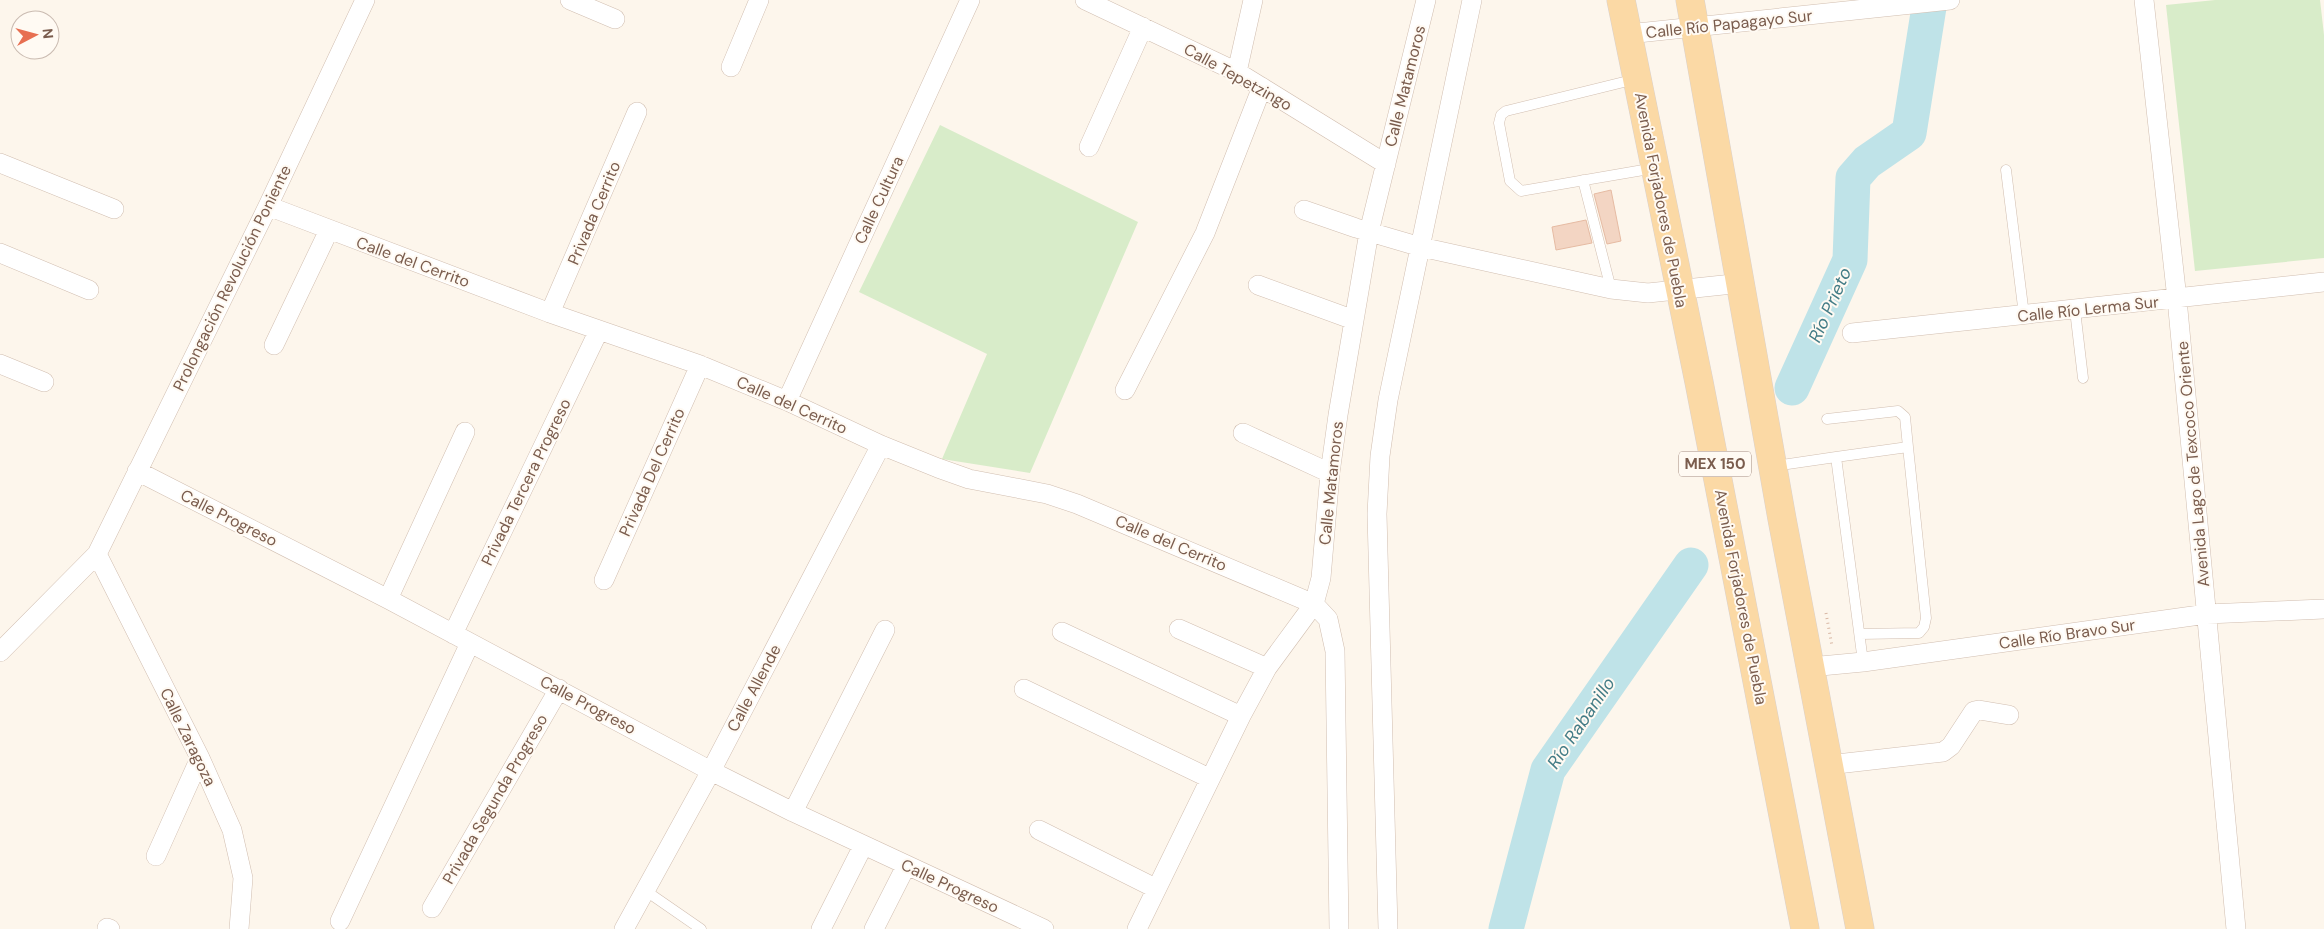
<svg xmlns="http://www.w3.org/2000/svg" width="2324" height="929" viewBox="0 0 2324 929" font-family="'DM Sans',sans-serif">
<style>
.green{fill:#d8ecc9}
.lines{fill:none;stroke-linecap:round;stroke-linejoin:round}
.river{stroke:#bfe3e8;stroke-width:35}
.building{fill:#f3d5c3;stroke:#e6bba3}
.lane-casing{stroke:#d1beb0;stroke-width:11}
.street-casing{stroke:#d1beb0;stroke-width:20}
.primary-casing{stroke:#dad1cd;stroke-width:29}
.path{stroke:#d9b8a5;stroke-width:3;stroke-dasharray:1 4;stroke-linecap:butt}
.lane{stroke:#fff;stroke-width:10}
.street{stroke:#fff;stroke-width:19}
.primary{stroke:#fbd9a5;stroke-width:28}
.labels{text-anchor:middle;dominant-baseline:central;stroke-width:4;stroke-linejoin:round;paint-order:stroke}
.shield{fill:#fffaf3;stroke:#a28b7f;stroke-width:1}
.shield-label{font-size:15px;font-weight:bold;fill:#7a5c4d}
.street-label{font-size:16px;fill:#7a5c4d;stroke:#fffaf3}
.water-label{font-size:18px;font-style:italic;fill:#437c86;stroke:#fffaf3}
</style>
<rect width="100%" height="100%" fill="#fdf6ec"/>
<!-- green -->
<path class="green" d="M2215,0H2320L2324,35V258L2195,271L2166,5Z
M940,125L1138,222L1030,473L942,459L987,354L859,292Z"/>
<g class="lines">
<!-- river -->
<path class="river" d="M1792,388L1850,260L1853,178L1867,162L1909,133L1929,7
M1506,929L1548,770L1691,565"/>
</g>
<!-- building -->
<path class="building" d="M1611,190L1621,241L1607,244L1594,194Z
M1586,220L1592,243L1556,250L1552,227Z"/>
<g class="lines">
<defs>
<path id="lane" d="M1636,79L1506,111L1501,115L1499,123L1510,181L1521,191L1655,168
M2006,170L2024,315
M1583,180L1611,289
M2075,310L2083,378
M1827,419L1898,411L1905,417L1908,447
M1836,457L1908,447L1926,618L1924,627L1919,633L1860,634
M1775,466L1836,457L1863,662
M646,891L701,929"/>
<path id="street" d="M570,0L615,19
M1085,0L1237,72L1386,164
M2144,0L2177,299L2236,929
M1628,34L1950,0
M731,67L759,0
M1237,72L1253,0
M1089,147L1143,27
M0,163L114,209
M268,206L550,313L700,365L787,401L881,445L938,468L969,479L1047,494L1077,504L1314,604L1328,619L1335,651L1339,929
M1304,210L1356,228L1421,247L1611,289L1648,293L1742,283
M0,253L89,290
M1258,285L1354,320
M550,313L637,112
M1852,333L2324,282
M274,345L329,230
M0,364L44,382
M1125,390L1205,233L1262,87
M787,401L970,0
M1243,433L1330,473
M137,471L388,599L711,771L793,812L1044,929
M97,554L200,758L232,830L243,878L239,929
M604,580L700,365
M388,599L465,432
M1179,629L1267,668
M1062,632L1241,716
M453,634L599,330
M0,652L97,554L268,206L365,0
M1810,667L1863,662L2207,614L2324,609
M1024,689L1209,778
M1828,765L1943,752L1951,746L1974,711L1979,710L2009,715
M793,812L885,630
M1039,830L1155,888
M156,856L200,758
M432,908L559,689
M340,921L470,643
M107,928L110,929
M624,929L711,771L881,445
M821,929L863,846
M874,929L906,866
M1137,929L1241,716L1267,668L1314,604L1321,578L1330,473L1338,415L1369,232L1426,0
M1388,929L1377,514L1380,456L1388,400L1472,0"/>
<path id="primary" d="M1621,0L1699,382L1805,929
M1690,0L1782,519L1860,929"/>
</defs>
<!-- lane casing -->
<use href="#lane" class="lane-casing"/>
<!-- street casing -->
<use href="#street" class="street-casing"/>
<!-- primary casing -->
<use href="#primary" class="primary-casing"/>
<!-- path -->
<path class="path" d="M1826,613L1832,646"/>
<!-- lane -->
<use href="#lane" class="lane"/>
<!-- street -->
<use href="#street" class="street"/>
<!-- primary -->
<use href="#primary" class="primary"/>
</g>
<g class="labels">
<!-- shield labels -->
<rect class="shield" x="1679" y="451.5" width="72" height="25" rx="4"/>
<g class="shield-label">
<text x="1715" y="464">MEX 150</text>
</g>
<!-- street labels -->
<g class="street-label">
<text transform="translate(1729 24) rotate(-6)">Calle Río Papagayo Sur</text>
<text transform="translate(1238 77) rotate(29)">Calle Tepetzingo</text>
<text transform="translate(1405 86) rotate(-76)">Calle Matamoros</text>
<text transform="translate(879 200) rotate(-65)">Calle Cultura</text>
<text transform="translate(1661 200) rotate(79)">Avenida Forjadores de Puebla</text>
<text transform="translate(594 213) rotate(-67)">Privada Cerrito</text>
<text transform="translate(413 262) rotate(20)">Calle del Cerrito</text>
<text transform="translate(232 278) rotate(-64)">Prolongación Revolución Poniente</text>
<text transform="translate(2088 309) rotate(-6)">Calle Río Lerma Sur</text>
<text transform="translate(792 405) rotate(24)">Calle del Cerrito</text>
<text transform="translate(2193 464) rotate(-95)">Avenida Lago de Texcoco Oriente</text>
<text transform="translate(652 472) rotate(-66)">Privada Del Cerrito</text>
<text transform="translate(526 482) rotate(-64)">Privada Tercera Progreso</text>
<text transform="translate(1331 483) rotate(-84)">Calle Matamoros</text>
<text transform="translate(229 518) rotate(27)">Calle Progreso</text>
<text transform="translate(1171 543) rotate(23)">Calle del Cerrito</text>
<text transform="translate(1741 597) rotate(79)">Avenida Forjadores de Puebla</text>
<text transform="translate(2067 634) rotate(-8)">Calle Río Bravo Sur</text>
<text transform="translate(754 688) rotate(-62)">Calle Allende</text>
<text transform="translate(588 705) rotate(28)">Calle Progreso</text>
<text transform="translate(188 737) rotate(64)">Calle Zaragoza</text>
<text transform="translate(495 799) rotate(-60)">Privada Segunda Progreso</text>
<text transform="translate(950 886) rotate(25)">Calle Progreso</text>
</g>
<!-- water labels -->
<g class="water-label">
<text transform="translate(1830 305) rotate(-66)">Río Prieto</text>
<text transform="translate(1581 723) rotate(-56)">Río Rabanillo</text>
</g>
</g>
<!-- north arrow -->
<g transform="translate(35 35) rotate(84)"><circle r="24" fill="#fffaf3" stroke="#cabbb1"/>
<path d="M0-4L9 19L0 12L-9 19Z" fill="#e76f51"/>
<text y="-8" font-size="14" font-weight="bold" text-anchor="middle" fill="#7a5c4d">N</text>
</g>
</svg>
